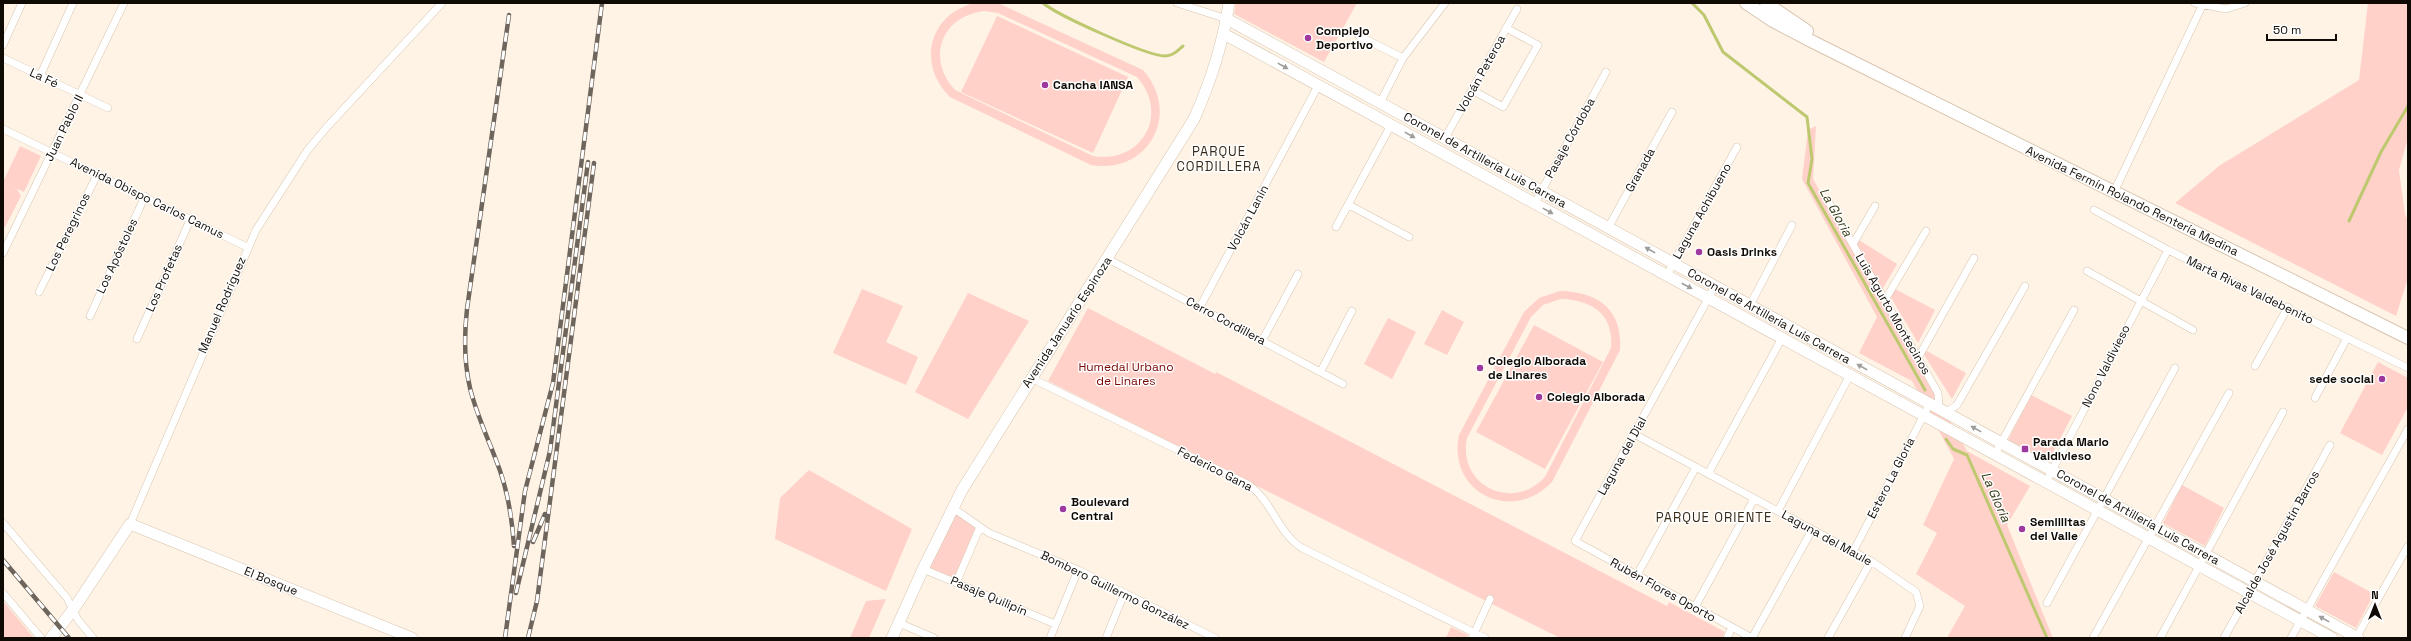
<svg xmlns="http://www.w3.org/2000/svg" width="2411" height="641" viewBox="0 0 2411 641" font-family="'Space Grotesk',sans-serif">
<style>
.green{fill:#ffd1c9;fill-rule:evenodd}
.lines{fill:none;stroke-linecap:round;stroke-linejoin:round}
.stream{stroke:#bdc86f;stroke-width:3}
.street-casing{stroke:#d7c5ae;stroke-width:8}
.secondary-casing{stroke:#d7c5ae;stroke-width:12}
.primary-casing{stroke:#d7c5ae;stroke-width:14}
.street{stroke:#fff;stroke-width:7}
.secondary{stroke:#fff;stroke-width:11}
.primary{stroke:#fff;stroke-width:12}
.rail-casing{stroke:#6e665d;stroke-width:4.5}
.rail{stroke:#fff;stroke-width:3;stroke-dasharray:9;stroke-linecap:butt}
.oneway{fill:#9f9d9b}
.poi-dot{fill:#9c389e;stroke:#fff;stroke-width:1.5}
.labels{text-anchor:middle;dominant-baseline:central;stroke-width:3;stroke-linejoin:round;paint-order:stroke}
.poi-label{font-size:12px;font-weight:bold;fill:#100a04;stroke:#fff;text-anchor:start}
.street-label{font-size:12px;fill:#100a04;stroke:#fff}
.park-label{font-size:12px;fill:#780600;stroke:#fff}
.neighbourhood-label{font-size:13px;letter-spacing:1px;fill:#382a18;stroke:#fff}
.water-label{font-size:13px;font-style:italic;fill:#383c16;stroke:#fff}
</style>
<rect width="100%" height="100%" fill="#fff3e6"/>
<!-- green -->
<path class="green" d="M974,3L1000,4L1143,70C1182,114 1148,175 1091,165L950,97C917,65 928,15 974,3ZM984,11L998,13L1137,77C1170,114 1142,164 1093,156L955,90C926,59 941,16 984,11Z
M1236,3H1357L1324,62L1234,14Z
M2368,3H2408V138L2399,170L2405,214L2408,221V278L2396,316L2175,203L2219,166L2359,80Z
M997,16L1128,77L1093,153L961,92Z
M1816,126L1813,179L1967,451L2030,486L2007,525L2053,638H1947L1965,606L1916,574L1937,533L1923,525L1954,459L1912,381L1859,353L1877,317L1802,179L1808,130Z
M20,146L41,156L24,192L3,182Z
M3,182L17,189L21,196L5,227L3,226Z
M1859,240L1897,264L1882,290L1857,244Z
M862,289L903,306L886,342L918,357L906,385L833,353Z
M1895,289L1935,310L1918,343L1890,296Z
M1560,291C1598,292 1623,309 1620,350L1552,482C1512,524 1447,493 1459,435L1524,312L1539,298ZM1561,299C1592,300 1614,314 1611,348L1545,477C1513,512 1457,486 1467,438L1531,317L1543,305Z
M968,293L1029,321L968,419L915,392Z
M1088,308L1215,374L1216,372L1667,606L1669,602L1725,632L1723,635L1730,638H1560L1048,381Z
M1442,310L1464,322L1447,355L1424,344Z
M1388,318L1416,332L1392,379L1364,364Z
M1534,325L1603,362L1545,469L1476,432Z
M1925,350L1966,373L1952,399L1923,353Z
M2378,362L2408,378V407L2382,455L2340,433Z
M2031,395L2072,416L2049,460L2008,440Z
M809,470L912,529L886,591L775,539L780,498Z
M2182,485L2224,508L2205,546L2163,523Z
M954,512L977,529L955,580L927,566Z
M2334,572L2374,594L2356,628L2315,606Z
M886,599L869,638H850L866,601Z
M3,601L34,638H3Z
M1451,627L1468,635L1466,638H1446Z"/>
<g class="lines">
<!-- stream -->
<path class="stream" d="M1043,3C1057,15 1147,56 1165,56C1173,56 1177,51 1183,46
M1692,3L1704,15L1723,52L1807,117L1812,159L1808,183L1925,390
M2349,221L2381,152L2408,106
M1946,439L1953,449L1967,455L2047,638"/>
<defs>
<path id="street" d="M1177,3L1227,19
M2195,3L2226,9L2245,3
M1359,36L1403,58
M3,45L22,3
M3,58L108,108
M40,76L73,3
M1472,90L1503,107L1538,45L1506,28
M1380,103L1403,58L1445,3
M3,129L247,247
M1445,138L1517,9
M2114,192L2202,6
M1828,201L1938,393L1939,409
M1535,203L1606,72
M1349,205L1409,237
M2094,210L2168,250L2408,368
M1336,227L1391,125
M1608,228L1672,112
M1853,244L1875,206
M3,253L124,3
M1108,259L1343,384
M2087,271L2193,330
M1667,275L1737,147
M1715,286L1575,541L1752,638
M39,292L98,173
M1885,300L1926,231
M1750,305L1792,225
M1200,307L1318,86
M90,316L145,196
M137,339L191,218
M1262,341L1298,274
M1918,358L1974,258
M2255,366L2288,307
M1321,371L1352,311
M1031,378L1249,485C1272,501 1278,533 1302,548L1485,638
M2315,398L2347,338
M1946,412L1957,405L2025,286
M1634,434L1871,561L1916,592L1920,606L1905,638
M1995,454L2074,310
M1708,474L1782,338
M2046,482L2168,250
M953,508L989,533L1078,570L1215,638
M1778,511L1850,375
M3,523L67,598L78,620L93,638
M130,524L256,230L307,151L326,128L442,3
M1853,552L1930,403
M923,569L1055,624
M1637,575L1696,467
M956,583L980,527
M3,593L41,638
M2047,603L2175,368
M1695,607L1754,499
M899,623L934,638
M1050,638L1078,570
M1106,638L1124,594
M1472,638L1490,599
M1727,638L1732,627
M1752,638L1812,530
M1828,638L1871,561
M2093,638L2229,393
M2160,638L2283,412
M2224,638L2330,445
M2291,638L2408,429
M2356,638L2408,546"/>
<path id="secondary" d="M1227,19L2358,638
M1224,34L2332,638
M51,638L73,610L130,524L412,638
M892,638L923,569L962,490L1194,119C1211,81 1223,44 1229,3"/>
<path id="primary" d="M1746,3L1773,21L1813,42L2408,338
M1766,3L1807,31"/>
</defs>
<!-- street casing -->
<use href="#street" class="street-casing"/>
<!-- secondary casing -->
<use href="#secondary" class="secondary-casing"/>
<!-- primary casing -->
<use href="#primary" class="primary-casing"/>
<!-- street -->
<use href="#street" class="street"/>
<!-- secondary -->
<use href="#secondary" class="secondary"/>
<!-- primary -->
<use href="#primary" class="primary"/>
<defs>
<path id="rail" d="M509,15L467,309C464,336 464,362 470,388C476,413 487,436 496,460C507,487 512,516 514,546
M533,542L545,514
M3,560L69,638
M516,593L550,451L588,162
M505,638L525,491L553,383L602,3
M528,638L537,601L594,163"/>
</defs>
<!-- rail casing -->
<use href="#rail" class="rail-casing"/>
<!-- rail -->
<use href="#rail" class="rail"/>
</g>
<!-- one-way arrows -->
<defs><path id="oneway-solid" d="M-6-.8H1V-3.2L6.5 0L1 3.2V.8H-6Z"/></defs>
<g class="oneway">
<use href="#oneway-solid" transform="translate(1283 66) rotate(29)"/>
<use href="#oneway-solid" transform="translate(1410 135) rotate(29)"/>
<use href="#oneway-solid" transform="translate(1548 211) rotate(29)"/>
<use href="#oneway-solid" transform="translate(1650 250) rotate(-151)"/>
<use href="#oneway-solid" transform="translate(1687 286) rotate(28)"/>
<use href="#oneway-solid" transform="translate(1862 367) rotate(-151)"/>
<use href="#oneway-solid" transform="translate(1976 429) rotate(-151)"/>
<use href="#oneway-solid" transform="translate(2324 619) rotate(-151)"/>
</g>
<!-- markers -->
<g class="poi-dot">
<circle cx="1308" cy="38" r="4"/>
<circle cx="1045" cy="85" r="4"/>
<circle cx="1699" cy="252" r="4"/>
<circle cx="1480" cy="368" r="4"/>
<circle cx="2382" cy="379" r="4"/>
<circle cx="1539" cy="397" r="4"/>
<rect x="2021" y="445" width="8" height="8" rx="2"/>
<circle cx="1063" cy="509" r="4"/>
<circle cx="2022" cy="529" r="4"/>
</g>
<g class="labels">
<!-- poi labels -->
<g class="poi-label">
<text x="1316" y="31">Complejo<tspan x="1316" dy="14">Deportivo</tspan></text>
<text x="1053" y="85">Cancha IANSA</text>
<text x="1707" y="252">Oasis Drinks</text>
<text x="1488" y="361">Colegio Alborada<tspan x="1488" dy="14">de Linares</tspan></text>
<text x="2374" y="379" text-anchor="end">sede social</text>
<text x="1547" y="397">Colegio Alborada</text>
<text x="2033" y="442">Parada Mario<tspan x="2033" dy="14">Valdivieso</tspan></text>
<text x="1071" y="502">Boulevard<tspan x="1071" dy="14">Central</tspan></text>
<text x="2030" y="522">Semillitas<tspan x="2030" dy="14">del Valle</tspan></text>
</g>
<!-- street labels -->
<g class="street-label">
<text transform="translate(1481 74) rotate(-61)">Volcán Peteroa</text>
<text transform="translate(44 78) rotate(25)">La Fé</text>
<text transform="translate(64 128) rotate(-64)">Juan Pablo II</text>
<text transform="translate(1570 138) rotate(-61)">Pasaje Córdoba</text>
<text transform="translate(1485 160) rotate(29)">Coronel de Artillería Luis Carrera</text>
<text transform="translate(1640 170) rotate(-61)">Granada</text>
<text transform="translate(147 198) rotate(26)">Avenida Obispo Carlos Camus</text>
<text transform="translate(2132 201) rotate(26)">Avenida Fermín Rolando Rentería Medina</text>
<text transform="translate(1702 211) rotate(-61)">Laguna Achibueno</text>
<text transform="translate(1248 218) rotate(-62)">Volcán Lanín</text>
<text transform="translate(68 232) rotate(-64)">Los Peregrinos</text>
<text transform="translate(117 256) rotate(-65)">Los Apóstoles</text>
<text transform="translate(164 278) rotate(-66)">Los Profetas</text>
<text transform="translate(2250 290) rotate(26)">Marta Rivas Valdebenito</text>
<text transform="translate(222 305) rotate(-67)">Manuel Rodríguez</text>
<text transform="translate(1893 314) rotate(60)">Luis Agurto Montecinos</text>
<text transform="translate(1769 316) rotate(29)">Coronel de Artillería Luis Carrera</text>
<text transform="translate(1226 321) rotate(28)">Cerro Cordillera</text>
<text transform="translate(1067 322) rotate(-57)">Avenida Januario Espinoza</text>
<text transform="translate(2106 366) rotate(-63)">Nono Valdivieso</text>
<text transform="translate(1622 456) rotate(-61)">Laguna del Dial</text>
<text transform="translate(1215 469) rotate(27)">Federico Gana</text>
<text transform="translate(1891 478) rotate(-63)">Estero La Gloria</text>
<text transform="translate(2138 517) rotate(29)">Coronel de Artillería Luis Carrera</text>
<text transform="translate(1827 538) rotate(29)">Laguna del Maule</text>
<text transform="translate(2277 542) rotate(-61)">Alcalde José Agustín Barros</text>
<text transform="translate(271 581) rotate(22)">El Bosque</text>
<text transform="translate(1115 590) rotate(26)">Bombero Guillermo González</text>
<text transform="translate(1663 590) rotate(29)">Rubén Flores Oporto</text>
<text transform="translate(989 596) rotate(23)">Pasaje Quilipín</text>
</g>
<!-- park labels -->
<g class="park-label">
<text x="1126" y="367">Humedal Urbano<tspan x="1126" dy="14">de Linares</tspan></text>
</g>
<!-- neighbourhood labels -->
<g class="neighbourhood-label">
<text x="1219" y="151">PARQUE<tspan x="1219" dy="15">CORDILLERA</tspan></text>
<text x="1714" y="517">PARQUE ORIENTE</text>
</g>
<!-- water labels -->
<g class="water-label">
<text transform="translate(1836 212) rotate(61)">La Gloria</text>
<text transform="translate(1996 497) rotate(66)">La Gloria</text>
</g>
</g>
<!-- border -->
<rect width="2411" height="641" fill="none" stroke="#100a04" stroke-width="8"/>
<!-- north arrow -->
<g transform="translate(2375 605)" stroke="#ffffff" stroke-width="3" paint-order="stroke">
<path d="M0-3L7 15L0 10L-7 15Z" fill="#100a04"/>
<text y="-6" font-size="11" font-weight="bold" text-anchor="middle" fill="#100a04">N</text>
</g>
<!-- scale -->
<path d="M2267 34v6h69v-6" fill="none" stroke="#100a04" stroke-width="2"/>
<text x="2273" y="34" font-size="12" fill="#100a04" stroke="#ffffff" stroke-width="3" paint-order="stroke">50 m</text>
</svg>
